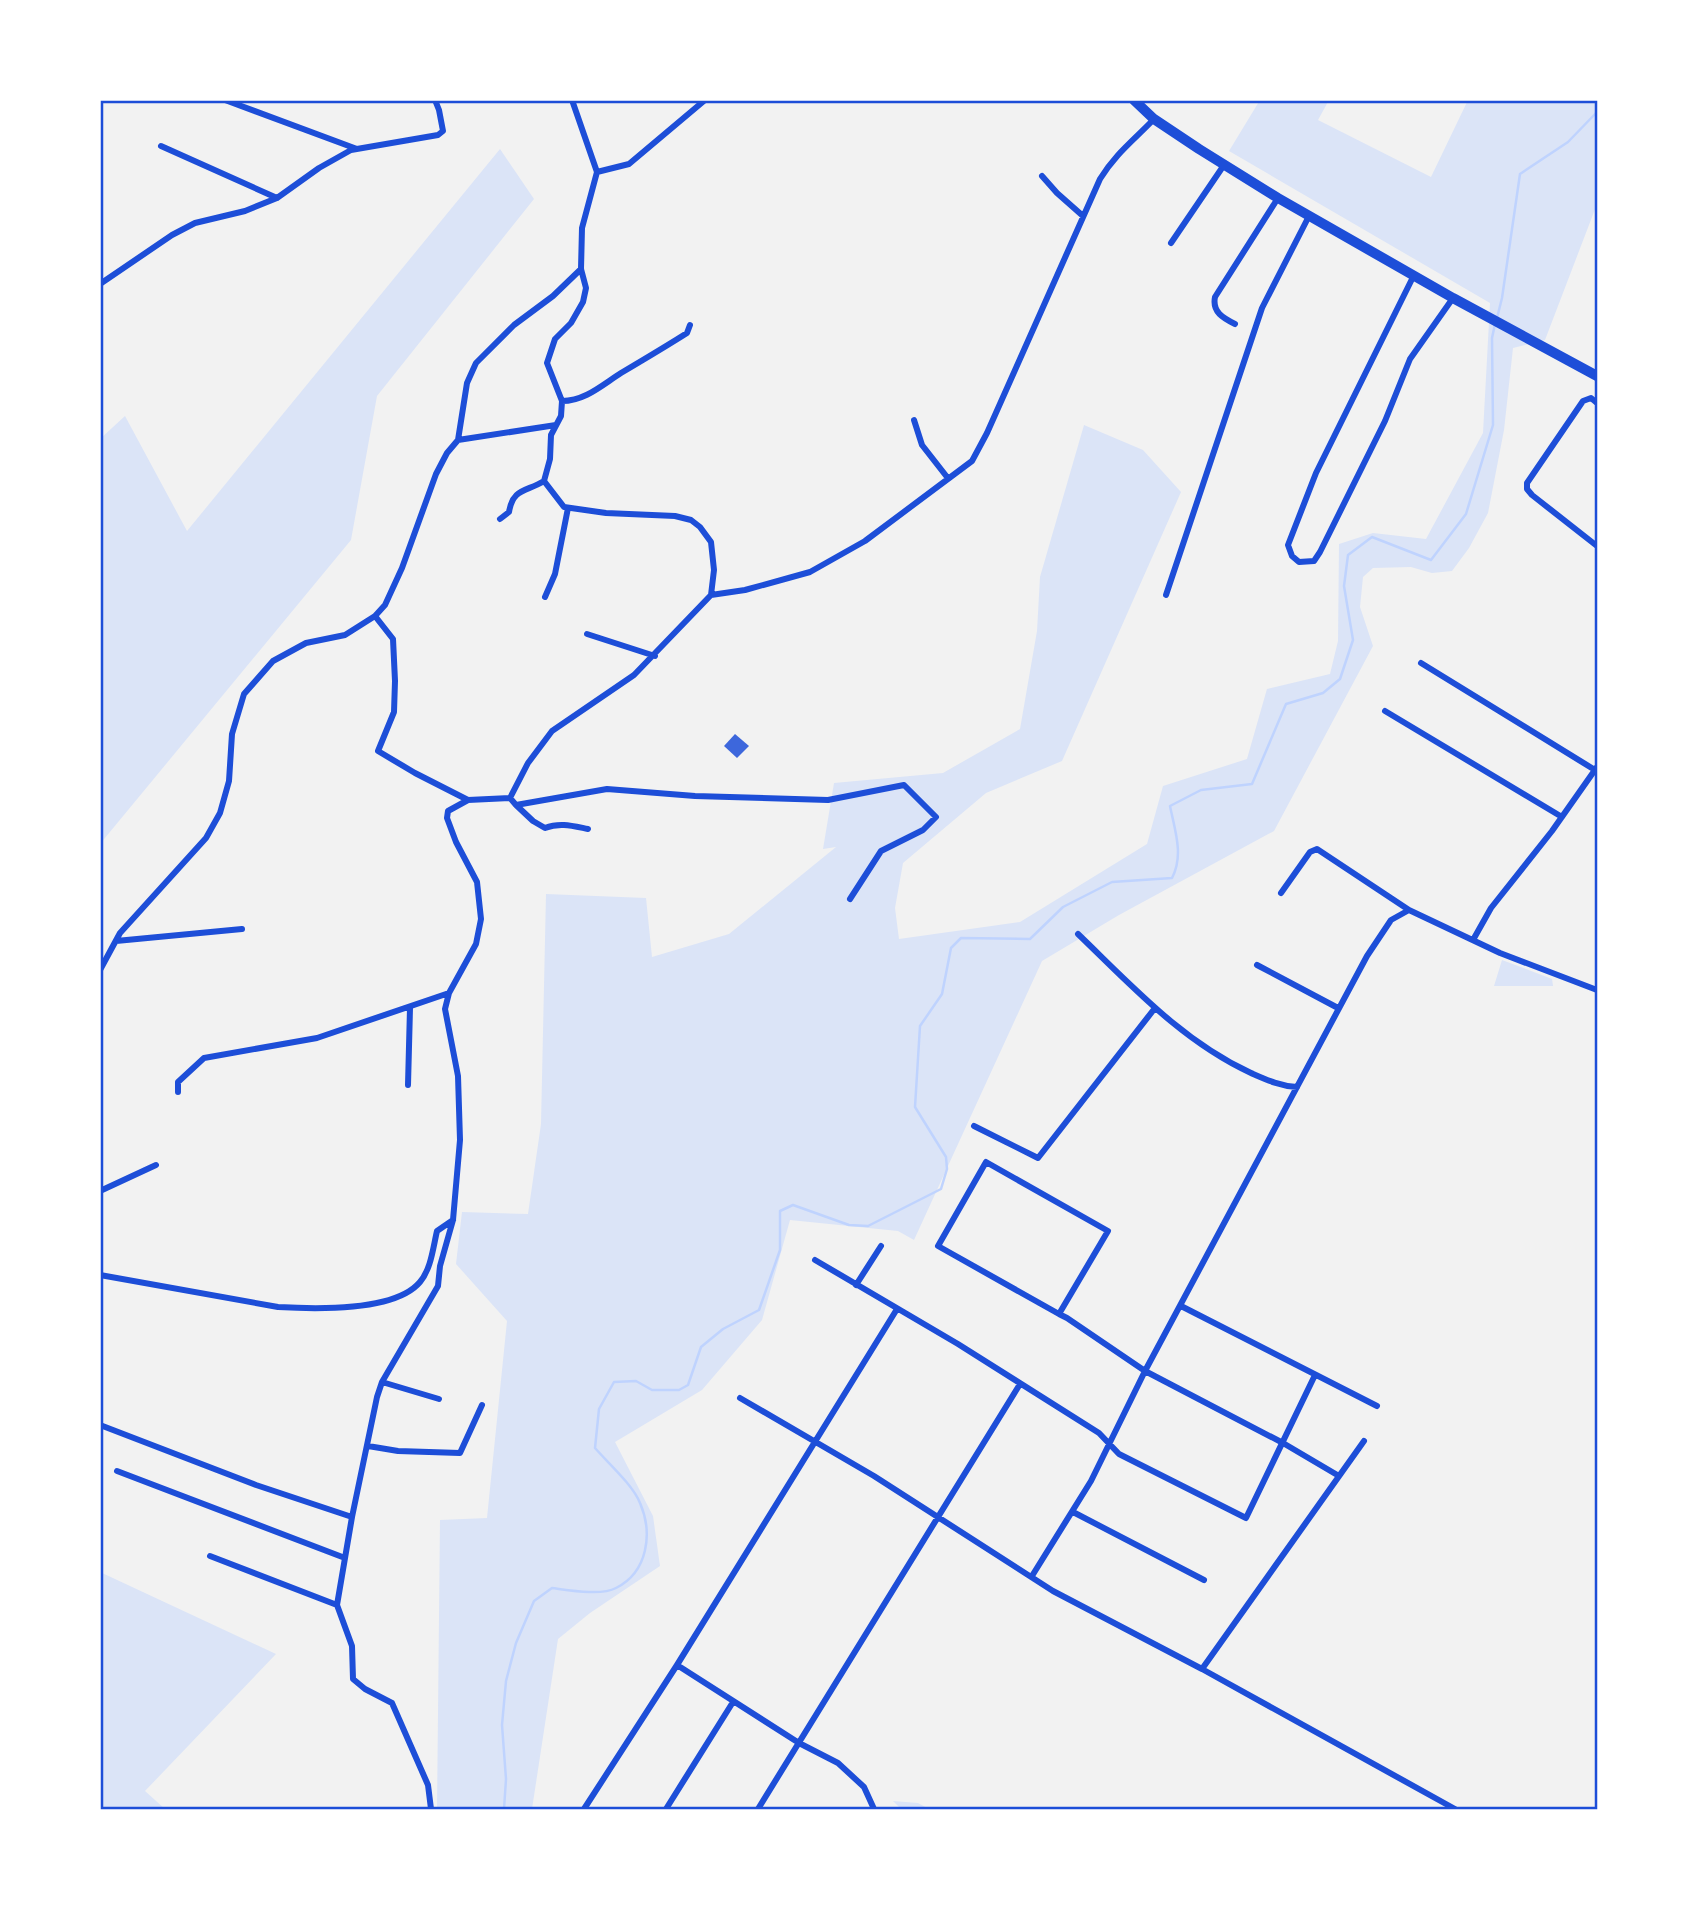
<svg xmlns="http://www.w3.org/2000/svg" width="1697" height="1909" viewBox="0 0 1697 1909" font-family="'Noto Sans',sans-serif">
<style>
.green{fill:#dbe4f7}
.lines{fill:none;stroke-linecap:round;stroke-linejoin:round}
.stream{stroke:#bfd3fe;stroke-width:2.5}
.building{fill:#3d67dc}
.minor{stroke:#1d4ed8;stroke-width:6}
.primary{stroke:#1d4ed8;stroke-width:10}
.neatline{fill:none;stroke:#1d4ed8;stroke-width:2.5}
</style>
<rect width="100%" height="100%" fill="#f2f2f2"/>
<!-- green -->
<path class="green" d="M1260,100H1329L1318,120L1431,177L1468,100H1597V204L1545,340L1513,348L1504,430L1488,513L1469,548L1452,571L1432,573L1411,567L1373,568L1363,577L1360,607L1373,646L1274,831L1119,915L1042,961L914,1240L898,1231L790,1220L762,1320L702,1390L615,1442L653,1516L660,1566L590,1613L558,1639L532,1809H437L440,1520L487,1518L507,1321L456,1264L462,1212L528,1214L541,1124L546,894L646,898L652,957L729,934L836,847L823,849L834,783L943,773L1020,729L1037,631L1040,577L1084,425L1143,450L1181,492L1062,761L986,793L903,863L895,908L899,939L1020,922L1147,844L1163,786L1247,759L1267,689L1330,674L1338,641L1339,544L1373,533L1426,539L1483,433L1490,303L1229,151Z
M500,149L534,199L377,396L351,540L100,844V439L125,416L187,531Z
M1502,960L1552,979L1553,986H1494Z
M100,1572L276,1654L145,1791L165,1809H100Z
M893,1801L918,1803L929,1809H901Z"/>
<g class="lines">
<!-- stream -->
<path class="stream" d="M1497,318L1502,298L1520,174L1568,142L1597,112
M504,1809L506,1779L502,1725L506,1681L516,1643L534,1601L552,1588C568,1590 601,1596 616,1588C648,1572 653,1533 640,1503C633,1485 608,1463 595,1448L599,1409L614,1382L636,1381L652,1390H679L688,1385L701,1347L723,1329L759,1310L780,1250V1211L793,1205L849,1225L868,1226L941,1189L947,1169L946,1157L915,1107L920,1026L942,994L951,948L961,938L1030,939L1063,907L1112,882L1172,878C1184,855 1175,831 1170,806L1201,790L1252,784L1286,704L1323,693L1340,679L1353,640L1344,586L1348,555L1372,537L1431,560L1466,514L1493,425L1492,338L1495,324"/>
</g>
<!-- building -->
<path class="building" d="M735,734L749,746L737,758L724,746Z"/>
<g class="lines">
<!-- minor -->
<path class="minor" d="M225,100L357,149
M572,100L597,172
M161,146L277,198
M597,172L582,228L581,269L586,288L583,302L571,323L555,339L547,363L562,401L561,416L551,435L550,459L544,481L564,507L606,513L675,516L691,520L700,527L711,542L714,570L711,595
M597,172L629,164L705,100
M1042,176L1057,193L1083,216
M1171,243L1224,165
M1414,275L1316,473L1288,545L1292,556L1299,562L1314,561L1320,552L1385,421L1410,359L1453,298
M100,284L172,235L195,223L245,211L277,198L319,168L351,150L438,135L443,131L439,110L435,100
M1235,324C1223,318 1212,312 1215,297L1278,198
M562,401C585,401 602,385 621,373C643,360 665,347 687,333L690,325
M1597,403L1591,398L1583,401L1527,483V489L1532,495L1597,546
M914,420L922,445L947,477
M458,440L556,425
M500,519L509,512C513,488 526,492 544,481
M1166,595L1262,308L1309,216
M545,597L555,574L568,508
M375,616L393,639L395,681L394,712L378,751L415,773L468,800
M587,634L655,656
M1421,663L1595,770
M1385,711L1562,817
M510,798L516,805L607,789L695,796L828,800L904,785L936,817L923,830L881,851L850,899
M516,805L533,821L545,828C560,822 573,826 588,829
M1281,893L1310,852L1317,849L1409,910
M1078,934C1132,986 1182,1041 1251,1073C1267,1080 1280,1086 1297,1087
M1473,940L1491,908L1552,831L1597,767
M116,941L242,929
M1257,965L1338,1008
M100,970L120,933L206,838L220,813L229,781L232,734L244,694L273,661L306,643L345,635L375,616L385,605L402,568L436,474L447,453L458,440L467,383L476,363L514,325L553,296L581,269
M408,1085L410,1008
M178,1092V1082L204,1058L317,1038L449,993
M974,1126L1038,1158L1155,1008
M100,1191L156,1165
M815,1260L958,1344L1099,1433L1119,1454L1246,1518L1315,1375
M100,1275L278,1307C313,1309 395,1312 420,1282C431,1269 433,1248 437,1231L453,1220
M856,1285L881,1246
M1181,1306L1377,1406
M1059,1314L1108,1231L986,1162L938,1246L1059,1314L1067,1318L1145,1371L1283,1443L1339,1476
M382,1382L439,1399
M740,1398L874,1476L1053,1591L1202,1669L1455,1809
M100,1425L256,1485L352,1517
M368,1446L398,1451L460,1453L482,1405
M117,1471L345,1558
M1073,1512L1204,1580
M210,1556L337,1605
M1032,1576L1091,1481L1145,1371L1367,956L1391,920L1409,910L1500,953L1597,990
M677,1665L799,1743L838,1763L864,1787L874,1809
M1202,1669L1364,1441
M431,1809L428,1785L392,1703L365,1689L353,1679L352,1646L337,1605L352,1517L377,1397L382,1382L438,1286L440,1266L453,1220L460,1140L458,1076L445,1009L449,993L476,944L481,919L477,882L456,842L447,818L448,811L468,800L510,798L528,763L552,731L634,675L711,595L745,590L810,572L865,541L972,461L987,433L1100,179C1115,154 1135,139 1154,119
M584,1809L677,1665L897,1309
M666,1809L733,1702
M758,1809L1020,1384"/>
<!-- primary -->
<path class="primary" d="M1134,100L1154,119L1199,149L1278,198L1453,298L1597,376"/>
</g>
<!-- border -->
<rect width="1697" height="1909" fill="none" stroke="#ffffff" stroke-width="203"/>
<rect x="102" y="102" width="1494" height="1706" class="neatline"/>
</svg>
